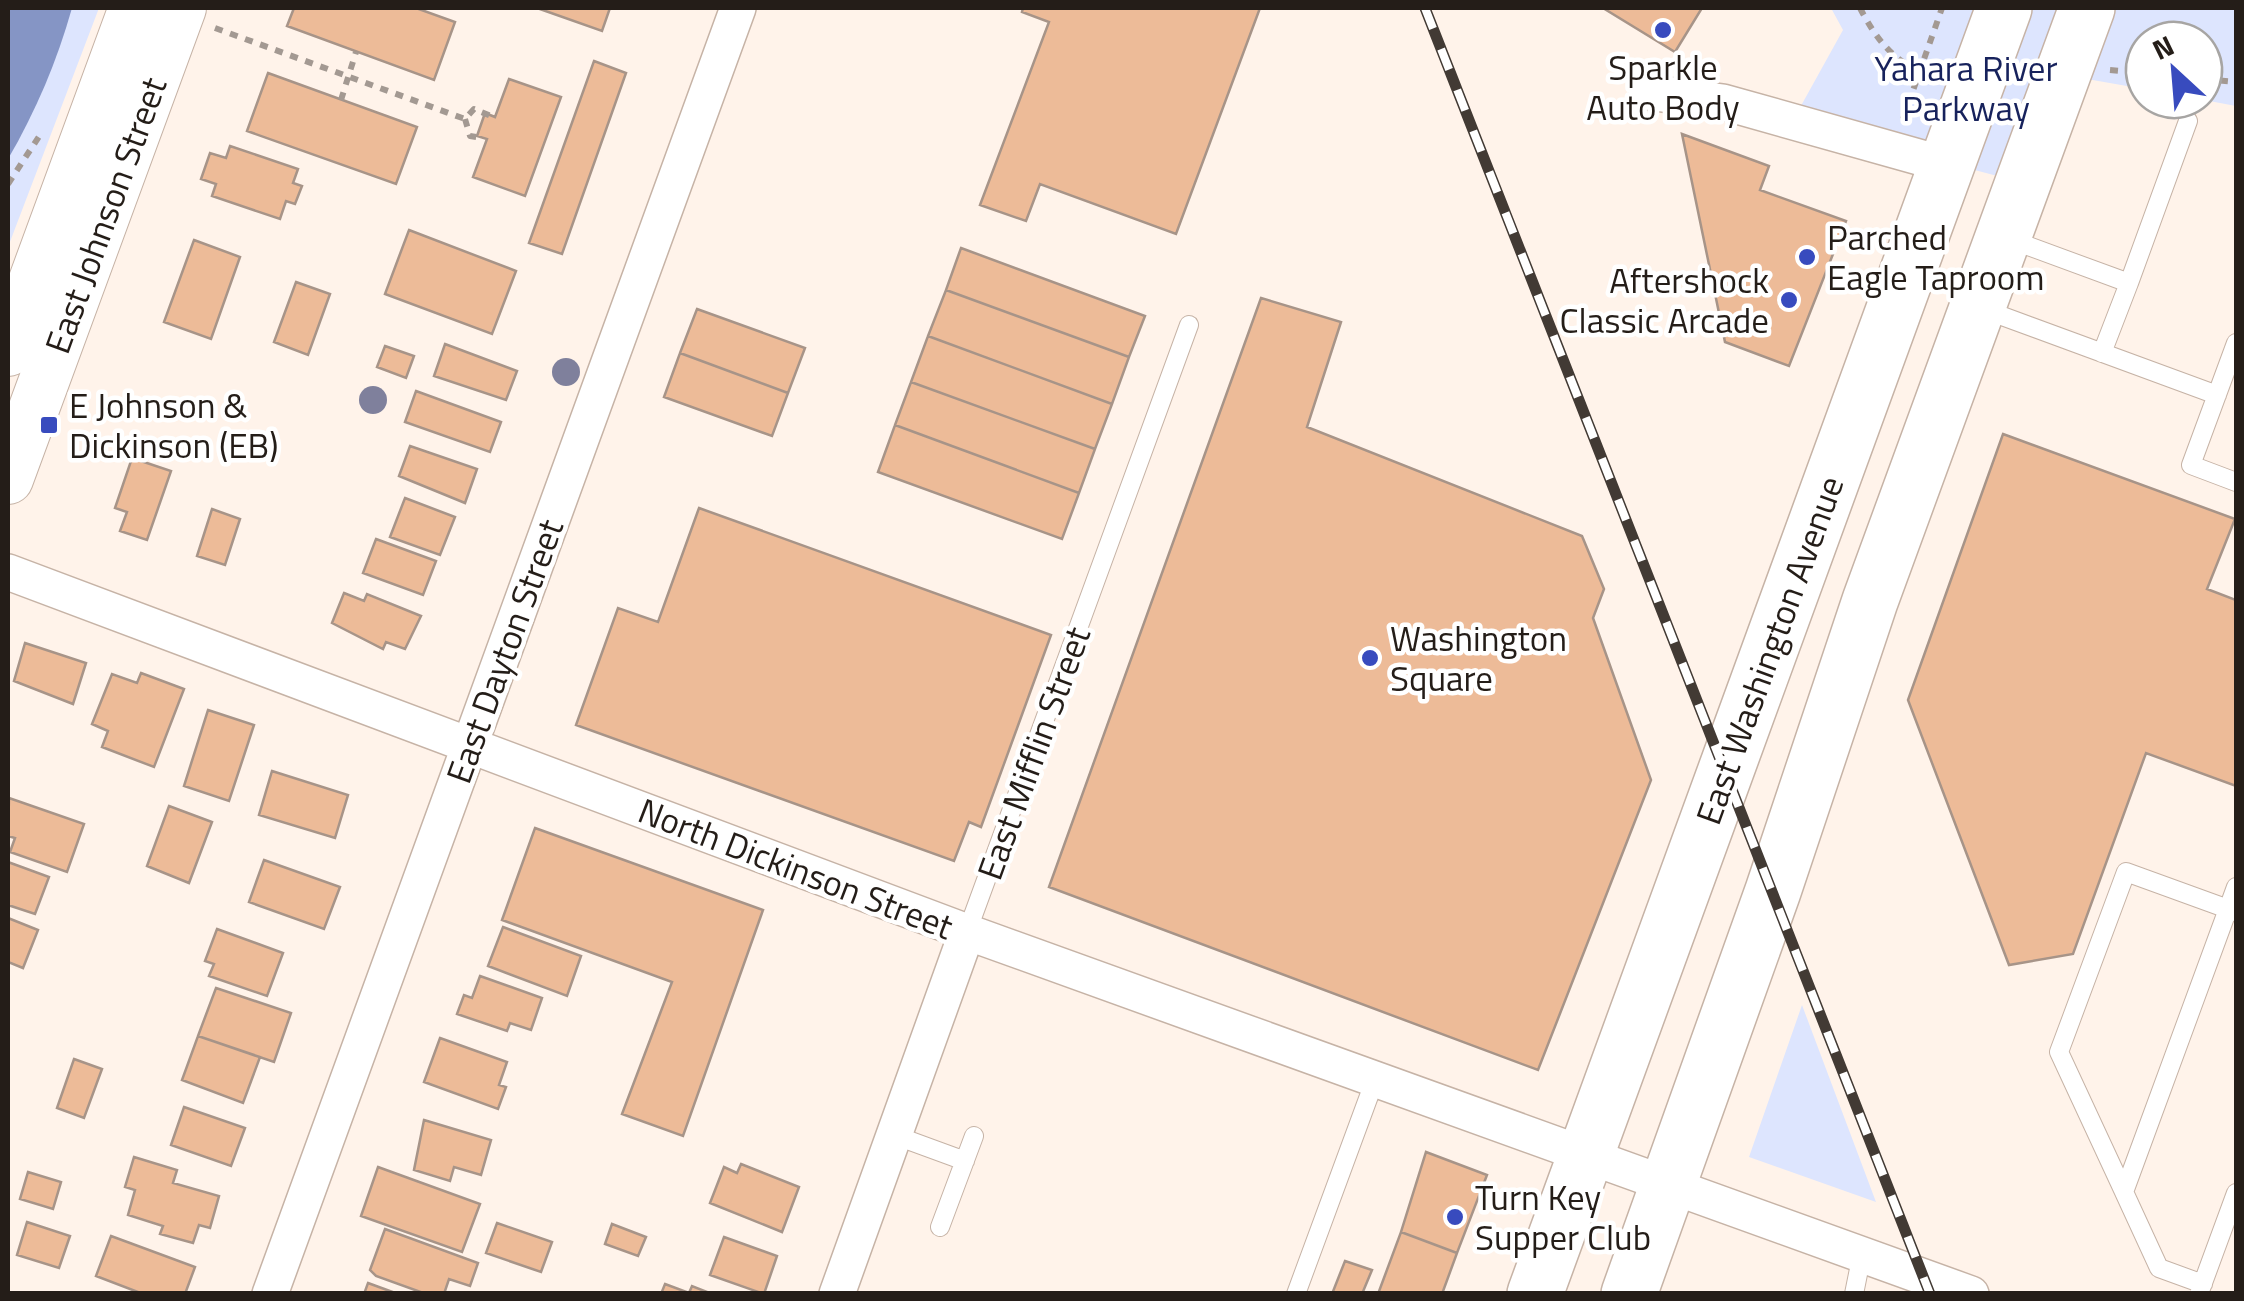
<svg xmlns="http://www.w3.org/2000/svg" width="2244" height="1301" viewBox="0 0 2244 1301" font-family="'Titillium Web',sans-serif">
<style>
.green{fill:#dde5fe}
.water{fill:#8595c5}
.building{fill:#edbb98;stroke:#a79488;stroke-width:2.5}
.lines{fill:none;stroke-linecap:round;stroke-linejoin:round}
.service-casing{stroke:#c6b3a6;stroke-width:20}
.minor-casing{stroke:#c6b3a6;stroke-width:38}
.secondary-casing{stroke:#c6b3a6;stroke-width:52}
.primary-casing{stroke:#c6b3a6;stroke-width:58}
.path{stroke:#a39992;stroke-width:6;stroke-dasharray:8 8;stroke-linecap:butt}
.service{stroke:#fff;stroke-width:18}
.minor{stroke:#fff;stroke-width:35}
.secondary{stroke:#fff;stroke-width:50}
.primary{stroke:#fff;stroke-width:55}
.rail-casing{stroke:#423a34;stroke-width:11}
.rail{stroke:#fff;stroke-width:8;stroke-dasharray:22;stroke-linecap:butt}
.tree{fill:#7f809c}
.poi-dot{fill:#384bbe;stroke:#fff;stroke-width:4}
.labels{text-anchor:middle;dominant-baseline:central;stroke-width:9;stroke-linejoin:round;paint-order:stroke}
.poi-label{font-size:35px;fill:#241d18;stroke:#fff;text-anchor:start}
.park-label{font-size:35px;fill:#17225c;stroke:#fff}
.street-label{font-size:35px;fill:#241d18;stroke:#fff}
</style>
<rect width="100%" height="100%" fill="#fff3ea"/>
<!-- green -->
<path class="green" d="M8,8H99L8,247Z
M1831,8H2236V106L2204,100V40H2144V89L2064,75L2024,183L1792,122L1843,30Z
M1802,1005L1876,1202L1749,1157Z"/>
<!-- water -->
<path class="water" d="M8,8H72C57,61 36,111 8,159Z"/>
<!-- building -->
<path class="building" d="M294,8H416L455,22L434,80L287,26Z
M537,8H610L602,31Z
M1023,8H1260L1176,234L1040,184L1026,221L980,205L1049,22L1022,12Z
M1603,8H1702L1675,52Z
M594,61L626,73L562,254L529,243Z
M268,73L417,127L396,184L247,131Z
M509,79L561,97L525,196L473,177L487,139L477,136L485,113L495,117Z
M1682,134L1769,166L1760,190L1846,221L1789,366L1725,342Z
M230,146L298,169L293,183L302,186L295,204L286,201L280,219L212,196L216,184L201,179L210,153L226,158Z
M409,230L516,271L492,334L385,294Z
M194,240L240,257L211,339L164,322Z
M961,248L1145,316L1129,357L946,290Z
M296,282L330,294L308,355L274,342Z
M946,290L1129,357L1112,404L928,336Z
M1261,298L1341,322L1307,427L1582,536L1604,589L1593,618L1651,780L1538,1070L1049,887Z
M697,309L805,348L788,393L680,353Z
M928,336L1112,404L1095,449L911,382Z
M445,344L517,371L506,400L434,376Z
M385,346L414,356L406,378L377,367Z
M680,353L788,393L772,436L664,397Z
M911,382L1095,449L1079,493L895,425Z
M416,391L501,422L490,452L405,422Z
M895,425L1079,493L1062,539L878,472Z
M2003,434L2235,519L2207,589L2236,600V786L2146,753L2073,954L2009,965L1908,700Z
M410,446L477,469L465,503L399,476Z
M132,458L171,471L147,540L120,531L127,512L115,508Z
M405,498L455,517L440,555L390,537Z
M699,508L1051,635L981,827L969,822L954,861L576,725L618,608L658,622Z
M212,509L240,519L225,565L197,556Z
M376,539L436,561L423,595L363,573Z
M344,593L364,601L367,594L421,616L405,649L386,642L383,649L332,623Z
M25,643L86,663L73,704L14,681Z
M141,673L184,689L154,767L102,747L108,731L92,724L112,674L137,683Z
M208,710L254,725L229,801L184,786Z
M272,771L348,795L335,838L259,815Z
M9,798L84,824L67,872L10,852L15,838L8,836Z
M169,806L212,822L189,883L147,866Z
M535,828L763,910L683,1136L622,1114L672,982L502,920Z
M264,860L340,887L324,929L249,902Z
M8,862L49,877L35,914L8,905Z
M8,918L38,930L23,968L8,962Z
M503,927L581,956L567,996L488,966Z
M217,929L283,953L267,996L209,976L214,964L205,961Z
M480,976L542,998L531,1030L510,1023L507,1031L457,1014L464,995L472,998Z
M216,988L291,1013L274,1062L198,1036Z
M198,1036L260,1057L243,1103L182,1080Z
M440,1038L507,1062L499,1085L506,1087L498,1109L424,1082Z
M74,1059L102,1069L84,1118L57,1108Z
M184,1107L245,1128L231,1166L171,1145Z
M424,1120L491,1140L481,1175L454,1167L450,1181L414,1170Z
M1426,1152L1487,1175L1457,1253L1401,1232Z
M134,1157L177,1170L173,1183L219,1196L210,1228L199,1225L193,1243L160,1234L163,1226L128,1215L135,1190L125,1187Z
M741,1164L799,1187L782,1232L710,1203L724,1167L737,1173Z
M378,1167L480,1204L462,1252L361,1216Z
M28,1172L61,1182L53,1209L20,1199Z
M27,1222L70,1236L59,1268L17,1255Z
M497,1223L552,1242L541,1272L486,1253Z
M612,1224L646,1237L638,1256L605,1244Z
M385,1229L478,1263L470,1286L449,1279L444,1294H426L376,1276L370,1270Z
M1401,1232L1457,1253L1442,1294H1378Z
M111,1236L195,1267L185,1294H143L96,1276Z
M724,1237L777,1256L764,1294L710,1275Z
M1345,1261L1372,1270L1362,1294H1332Z
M368,1283L398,1294H364Z
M665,1284L689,1293L692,1286L712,1294H661Z"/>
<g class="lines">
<defs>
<path id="service" d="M2009,239L2129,283L2102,353
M2129,283L2188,121
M1983,309L2217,395
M2236,343L2191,465L2236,482
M2236,887L2228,909L2124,1192L2059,1052L2126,872L2228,909L2236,912
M967,932L1189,325
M894,1135L965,1161
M2124,1192L2159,1268L2203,1284
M940,1227L974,1136
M2200,1291L2236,1193
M1296,1294L1376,1077
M1854,1294L1862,1254"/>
<path id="minor" d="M1647,92L1723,102L1947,165
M8,572L967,932L1971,1294
M270,1294L738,8
M837,1294L967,932"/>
<path id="secondary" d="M8,351L134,8
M8,479L181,8"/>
<path id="primary" d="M1535,1294L2004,8
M1629,1294L1773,891L1870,601L2087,8"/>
</defs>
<!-- service casing -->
<use href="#service" class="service-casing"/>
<!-- minor casing -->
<use href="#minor" class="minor-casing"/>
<!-- secondary casing -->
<use href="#secondary" class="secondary-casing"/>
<!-- primary casing -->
<use href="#primary" class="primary-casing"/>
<!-- path -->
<path class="path" d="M1860,8C1874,35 1893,63 1924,72
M215,28L465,119L474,109L491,116
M2110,70L2144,73
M2204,79L2236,82
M341,100L356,52
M465,119L470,136L482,138
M1903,119L1942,8
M8,184L40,135"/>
<!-- service -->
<use href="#service" class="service"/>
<!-- minor -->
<use href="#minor" class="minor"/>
<!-- secondary -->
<use href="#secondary" class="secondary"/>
<!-- primary -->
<use href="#primary" class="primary"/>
<defs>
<path id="rail" d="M1425,8L1930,1294"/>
</defs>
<!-- rail casing -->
<use href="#rail" class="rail-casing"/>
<!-- rail -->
<use href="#rail" class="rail"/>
</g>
<!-- trees -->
<g class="tree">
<circle cx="566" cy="372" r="14"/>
<circle cx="373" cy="400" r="14"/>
</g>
<!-- markers -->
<g class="poi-dot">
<circle cx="1663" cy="30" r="10"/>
<circle cx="1807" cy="257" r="10"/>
<circle cx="1789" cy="300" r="10"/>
<rect x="39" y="415" width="20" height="20" rx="5"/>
<circle cx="1370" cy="658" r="10"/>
<circle cx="1455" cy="1217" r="10"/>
</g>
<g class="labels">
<!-- poi labels -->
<g class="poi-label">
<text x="1663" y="67" text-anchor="middle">Sparkle<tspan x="1663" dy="40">Auto Body</tspan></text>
<text x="1827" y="237">Parched<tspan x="1827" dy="40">Eagle Taproom</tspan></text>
<text x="1769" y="280" text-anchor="end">Aftershock<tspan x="1769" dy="40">Classic Arcade</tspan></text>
<text x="69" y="405">E Johnson &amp;<tspan x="69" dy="40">Dickinson (EB)</tspan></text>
<text x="1390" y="638">Washington<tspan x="1390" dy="40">Square</tspan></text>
<text x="1475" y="1197">Turn Key<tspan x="1475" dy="40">Supper Club</tspan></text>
</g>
<!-- park labels -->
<g class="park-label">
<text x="1966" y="68">Yahara River<tspan x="1966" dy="40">Parkway</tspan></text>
</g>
<!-- street labels -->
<g class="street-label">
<text transform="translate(105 215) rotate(-70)">East Johnson Street</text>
<text transform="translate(1769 650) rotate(-70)">East Washington Avenue</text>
<text transform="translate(504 651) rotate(-70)">East Dayton Street</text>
<text transform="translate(1033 753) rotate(-70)">East Mifflin Street</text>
<text transform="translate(796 868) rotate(21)">North Dickinson Street</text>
</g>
</g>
<!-- border -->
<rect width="2244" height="1301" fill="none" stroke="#241d18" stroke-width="20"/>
<!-- north arrow -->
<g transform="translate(2174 70) rotate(334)"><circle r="48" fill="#ffffff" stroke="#a7a5a3" stroke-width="2.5"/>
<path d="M0-8L18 38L0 25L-18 38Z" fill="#384bbe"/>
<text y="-15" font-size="28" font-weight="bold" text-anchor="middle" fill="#241d18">N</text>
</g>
</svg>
